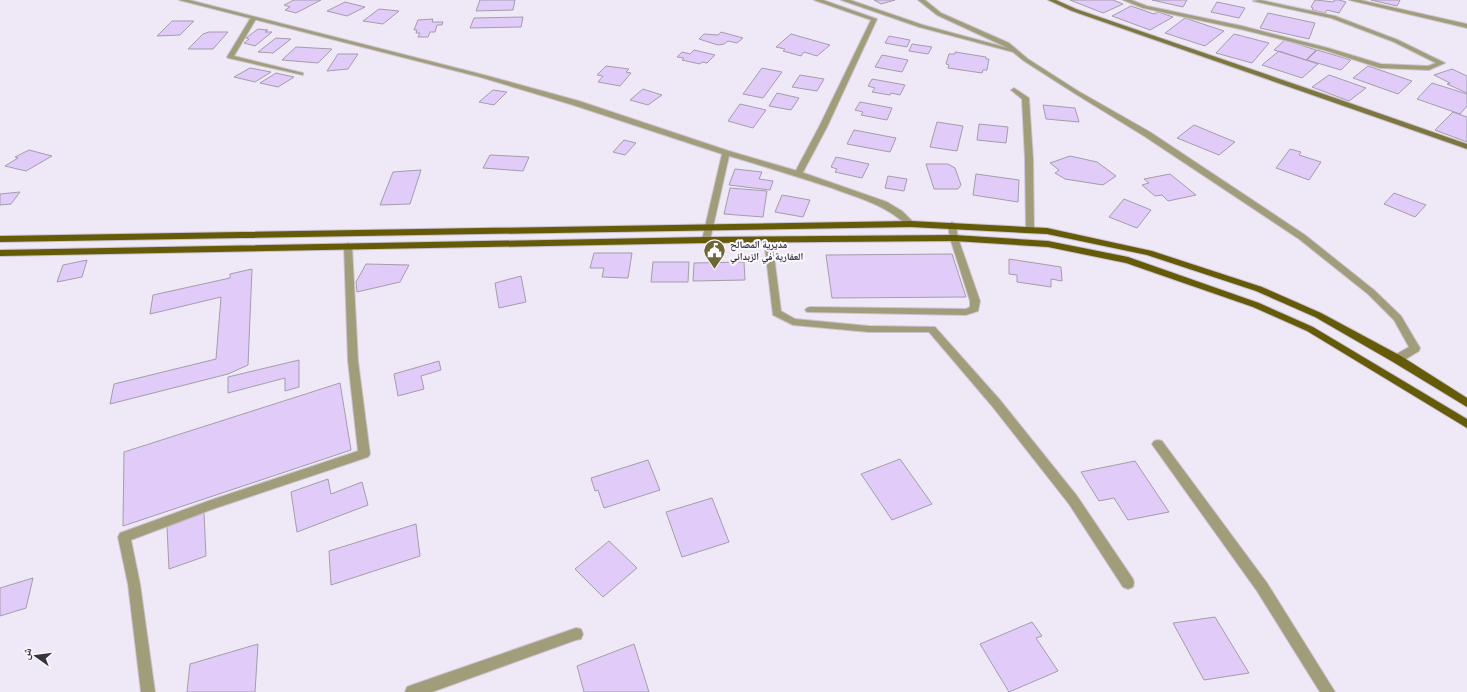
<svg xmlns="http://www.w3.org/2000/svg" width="1467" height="692" viewBox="0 0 1467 692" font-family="Inter,'Noto Naskh Arabic',sans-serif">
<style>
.building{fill:#e1cbf8;stroke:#a49dab}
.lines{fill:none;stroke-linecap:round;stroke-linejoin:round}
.minor-casing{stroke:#cac4d1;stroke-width:2}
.tertiary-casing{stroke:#cac4d1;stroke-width:2}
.secondary-casing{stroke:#cac4d1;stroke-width:2}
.primary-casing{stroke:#cac4d1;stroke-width:2}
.minor{fill:#a19c79;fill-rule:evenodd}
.tertiary{fill:#a19c79;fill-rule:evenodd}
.secondary{fill:#7e763f;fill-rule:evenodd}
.primary{fill:#655a07;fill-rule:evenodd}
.labels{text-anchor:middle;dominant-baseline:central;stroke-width:4;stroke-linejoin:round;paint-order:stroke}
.poi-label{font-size:10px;font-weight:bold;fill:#37343a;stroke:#faf7fe;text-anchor:start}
</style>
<rect width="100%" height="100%" fill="#efe8f7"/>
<!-- building -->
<path class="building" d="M294,0H321L296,13L285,10L290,7L284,5Z
M480,0H515L513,10L476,11Z
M874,0H895L881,4Z
M1070,0H1113L1123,4L1103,13Z
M1152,0H1187L1183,7Z
M1315,0L1334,2V0H1339L1346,2L1339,13L1327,10L1325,13L1312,10L1313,8L1311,7Z
M1371,0H1400L1397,6Z
M345,2L365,7L347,16L327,11Z
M1217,2L1245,8L1239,18L1211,12Z
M1131,6L1154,14L1158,12L1173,17L1150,30L1112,16Z
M379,9L399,11L383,24L363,21Z
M1268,13L1315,23L1309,39L1260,28Z
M523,17L521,27L470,28L474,18Z
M1185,18L1224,31L1205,46L1165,33Z
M433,19L432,22H443L442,25H437L435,32H430L428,37H418L420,33H416L417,30H414L418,20Z
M172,21H194L180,35L157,36Z
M258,29L268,30L265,32H272L255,46L244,43L249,39L246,38Z
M209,32H228L213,49H188L203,34Z
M721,32L743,38L737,43L728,41L724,44L718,45L699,39L704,34L718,35Z
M791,34L830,45L817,56L804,52L801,56L783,51L785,49L776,47Z
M1234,34L1269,43L1252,63L1216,53Z
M889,36L910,40L907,47L885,43Z
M276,38L291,39L273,53L258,52Z
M1285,40L1316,50L1306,60L1274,50Z
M912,44L932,47L928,54L909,51Z
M296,47L332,49L318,63L282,60Z
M694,50L715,55L707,63L702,62L700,64L682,60L684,58L677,57L682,52L690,54Z
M1317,50L1351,60L1341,70L1307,60Z
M1279,51L1318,64L1302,78L1262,65Z
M955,52L986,57V59H989L987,70H983L982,73L948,68L949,65L946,64L949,54H955Z
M338,54H358L348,69L327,71Z
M882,55L908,60L902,72L875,67Z
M606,66L629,69L626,72L631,73L620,86L598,82L603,76L597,75Z
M1368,66L1412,81L1398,94L1353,78Z
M250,68L271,72L255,82L234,77Z
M762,68L782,72L763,98L743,94Z
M1452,69L1467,76V93L1447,84L1450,83L1434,75Z
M276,73L294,77L278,87L260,83Z
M800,75L824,79L817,91L792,87Z
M1329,75L1366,88L1349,101L1312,87Z
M872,79L905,85L900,95L891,93L890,95L872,92L875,88L868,86Z
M1432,83L1467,94V106L1460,114L1417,99Z
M643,89L662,95L648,105L630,100Z
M493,90L507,92L494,105L479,102Z
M777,93L799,98L791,110L769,106Z
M860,102L892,108L887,120L861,115L863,112L855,110Z
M740,104L766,110L753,128L728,121Z
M1043,105L1075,108L1079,122L1046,119Z
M1453,112L1467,117V142L1435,130Z
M937,122L963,126L957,151L930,147Z
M979,124L1008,127L1006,143L977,140Z
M1194,125L1235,142L1219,155L1177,138Z
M854,130L896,138L890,152L847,144Z
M624,140L636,143L625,155L613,152Z
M1290,149L1301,152L1299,155L1321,162L1309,180L1276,168Z
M29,150L52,156L26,171L5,166L18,158L15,157Z
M490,155L529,157L523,171L483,168Z
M1070,156L1097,162L1116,176L1103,185L1065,179L1055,173L1059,170L1050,163Z
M836,157L869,164L862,178L835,172L837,169L831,167Z
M926,164H948L955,168L961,185L958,189H934Z
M735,169L762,172L759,179L773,181L770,190L729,185Z
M421,170L410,204L380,205L393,172Z
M976,174L1019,180L1018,202L973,195Z
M1170,174L1196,195L1168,201L1162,195L1155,196L1142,185L1149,183L1144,179Z
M888,176L907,179L904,191L885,188Z
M730,188L767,191L763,217L724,214Z
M20,192L11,204L0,205V194Z
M1394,193L1426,205L1415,217L1384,204Z
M782,195L810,200L803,217L775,212Z
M1124,199L1151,210L1137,228L1109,217Z
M594,253H632L628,278L602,277L604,268H590Z
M952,254L966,297L832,298L826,255Z
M1009,259L1061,267L1062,281L1051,279V287L1017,282V275L1009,274Z
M87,260L82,277L57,282L63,265Z
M653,262H689L688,282H651Z
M744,262L745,280L693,281L694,263Z
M366,264L409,265L400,282L357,292L356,282Z
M252,269L248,365L228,374L110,404L114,384L216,359L221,297L150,314L153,295L230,278V274Z
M521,276L526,302L499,308L495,283Z
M299,360V387L285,391V378L228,393V377Z
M439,361L441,370L421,376L424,389L398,396L394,374Z
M340,383L351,450L123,526L124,452Z
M900,459L932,504L892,520L861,474Z
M648,460L660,490L604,508L598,490L595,491L591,478Z
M1135,461L1169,512L1128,520L1114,498L1099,501L1081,472Z
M328,479L331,494L362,482L368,505L297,532L291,492Z
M712,498L729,542L682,557L666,512Z
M204,513L206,556L169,569L167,527Z
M416,524L420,556L331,585L329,551Z
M609,541L637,568L603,597L575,569Z
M33,578L26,608L0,616V588Z
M1215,617L1249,673L1204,680L1173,623Z
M1032,622L1042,636L1036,638L1058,671L1009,692L980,644Z
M258,644L255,692H187L190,664Z
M634,644L649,692H584L577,666Z"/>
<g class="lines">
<defs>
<path id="minor" d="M814,0H823L877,19L827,127L802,174L798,176L794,174L819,127L871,20Z
M841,0H850L923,25L1008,48L937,15L918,0H925L941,13L1009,43L1028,59L1078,91L1150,132L1305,235L1374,290L1401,316L1420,348L1419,351L1401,362H1393L1392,359L1393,356L1409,347L1394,320L1368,294L1299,239L1144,136L1074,93L1024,61L1013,52L919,27Z
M1123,0H1131L1147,6L1242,26L1328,48L1381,64L1428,66L1436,63L1394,42L1331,18L1253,1L1260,0L1335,16L1398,40L1445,63L1429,70L1380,68L1324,50L1240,29L1143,8Z
M1349,0H1360L1467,24V28Z
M253,17L256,19L234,56L303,73V75L228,58L227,57L250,19Z
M1014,88L1029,98L1033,159L1034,230L1030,233L1026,230L1025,159L1022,99L1011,90Z
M952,222L956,225L958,238L980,301L978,311L966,315L807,312L805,310L807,308L810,307L966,309L970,307V301L950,238L948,225Z
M768,237L772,240L781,311L795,319L869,326L935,327L1000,400L1077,496L1133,579L1134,583L1133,587L1128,589L1123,587L1069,504L992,406L929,332H869L793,325L773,315L764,240Z
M348,243L352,246L358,361L370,454L368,457L213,509L131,540L140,584L155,692H141L128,584L118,537L120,533L211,500L358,451L348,361L344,246Z
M1158,440L1162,441L1267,583L1335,692H1320L1257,591L1154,447L1152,444L1154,441Z
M576,628L581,629L583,634L581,639L576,640L432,692H405L407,687L412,685Z"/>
<path id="tertiary" d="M179,0H189L484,75L579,101L729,151L801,172L887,202L902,211L915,224L914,226H908C884,204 861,199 832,188C798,177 764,166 729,156L710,240L706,243L703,242L702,240L722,154L573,105L480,77Z"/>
<path id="secondary" d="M1048,0H1056L1076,9L1338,99L1467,144V149L1072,11Z"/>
<path id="primary" d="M911,221L1047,228L1152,251L1262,287L1321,313L1401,356L1467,398V407L1393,362L1315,317L1256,291L1147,255L1047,234L911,227L0,242V236Z
M954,235L1048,241L1128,257L1259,303L1313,327L1467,419V428L1307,331L1253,307L1126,263L1048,247L954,241L706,243L0,256V250L706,237Z"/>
</defs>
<!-- minor casing -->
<use href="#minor" class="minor-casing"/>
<!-- tertiary casing -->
<use href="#tertiary" class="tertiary-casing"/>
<!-- secondary casing -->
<use href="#secondary" class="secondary-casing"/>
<!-- primary casing -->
<use href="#primary" class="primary-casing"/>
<!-- minor -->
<use href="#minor" class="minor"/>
<!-- tertiary -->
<use href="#tertiary" class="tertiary"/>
<!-- secondary -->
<use href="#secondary" class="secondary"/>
<!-- primary -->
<use href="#primary" class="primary"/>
</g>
<!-- icons -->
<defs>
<symbol id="civic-pin" viewBox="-11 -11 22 30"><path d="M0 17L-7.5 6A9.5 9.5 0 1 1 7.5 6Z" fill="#6e6733" stroke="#faf7fe"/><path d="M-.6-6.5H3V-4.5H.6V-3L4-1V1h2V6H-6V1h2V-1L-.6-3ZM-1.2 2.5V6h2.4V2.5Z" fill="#fff"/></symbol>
</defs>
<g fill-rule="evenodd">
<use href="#civic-pin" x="702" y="238" width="25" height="34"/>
</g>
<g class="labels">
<!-- poi labels -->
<g class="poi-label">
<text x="730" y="244">مديرية المصالح<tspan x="730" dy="12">العقارية في الزبداني</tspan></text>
</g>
</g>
<!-- north arrow -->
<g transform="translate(36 656) rotate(284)" stroke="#faf7fe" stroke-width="3" paint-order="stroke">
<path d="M0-3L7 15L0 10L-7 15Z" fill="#37343a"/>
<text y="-6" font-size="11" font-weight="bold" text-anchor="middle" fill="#37343a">ش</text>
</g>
</svg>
